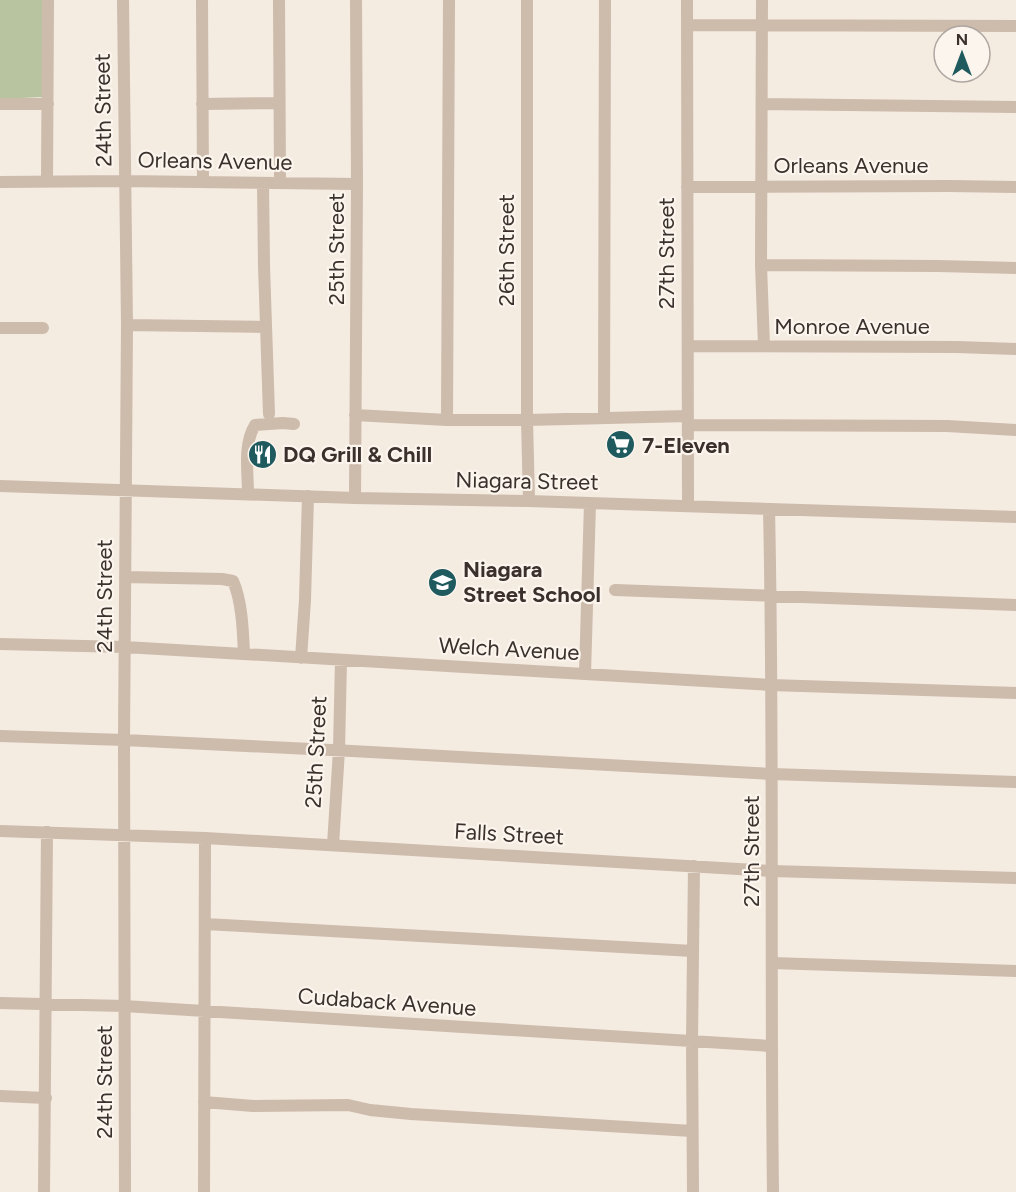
<svg xmlns="http://www.w3.org/2000/svg" width="1016" height="1192" viewBox="0 0 1016 1192" font-family="Figtree,sans-serif">
<style>
.grass{fill:#b8c4a0}
.lines{fill:none;stroke-linecap:round;stroke-linejoin:round}
.minor{stroke:#cdbbac;stroke-width:12}
.labels{text-anchor:middle;dominant-baseline:central;stroke-width:4.5;stroke-linejoin:round;paint-order:stroke}
.street-label{font-size:22px;fill:#3b302b;stroke:#fbf5ee}
.poi-label{font-size:22px;font-weight:bold;fill:#3b302b;stroke:#fbf5ee;text-anchor:start}
</style>
<rect width="100%" height="100%" fill="#f4ebe1"/>
<!-- grass -->
<path class="grass" d="M0,0H43V97L0,99Z"/>
<g class="lines">
<!-- minor -->
<path class="minor" d="M123,0L127,325L124,740L125,1192
M202,0L203,182
M279,0L280,183
M527,0V420L529,501
M687,0L688,506
M762,0L761,265L764,346
M687,25L1016,26
M0,104H48
M202,104L279,103
M762,104L1016,107
M0,182L125,181L357,184
M47,182L48,0
M263,183L264,266L269,414
M687,187L949,186L1016,187
M761,265L938,266L1016,268
M127,325L266,327
M0,328H43
M688,346L957,347L1016,349
M355,415L447,420H527L688,416
M604,418L605,0
M447,420L449,0
M688,425L947,426L1016,430
M0,486L355,498L529,501L1016,517
M248,494C248,471 243,445 255,425L283,423L294,424
M355,498L357,184L356,0
M769,509C774,737 770,964 773,1192
M125,577L222,579L233,581C242,601 243,631 244,654
M615,590L1016,605
M0,644L125,647L771,685L1016,693
M301,658L305,600L308,496
M585,674L590,503
M0,736L124,740L352,751L772,774L1016,782
M0,831L205,838L772,871L1016,878
M333,845L339,750L341,660
M205,924L693,951
M772,963L1016,971
M0,1003L124,1006L771,1046
M0,1096L46,1098
M204,1102L253,1106L348,1105L370,1110L411,1114L692,1131
M44,1192L47,832
M204,1192L205,838
M693,1192L692,1042L694,866"/>
</g>
<!-- icons -->
<defs>
<symbol id="supermarket-disc" viewBox="-11 -11 22 22"><circle r="9.5" fill="#1f5a5e" stroke="#fbf5ee"/><path d="M-6-5.5h2.5l.6 2H6L4.5 2H-2.5L-4.4-4H-6ZM-1.5 3.2a1.3 1.3 0 1 0 .1 0ZM3 3.2a1.3 1.3 0 1 0 .1 0Z" fill="#fff"/></symbol>
<symbol id="restaurant-disc" viewBox="-11 -11 22 22"><circle r="9.5" fill="#1f5a5e" stroke="#fbf5ee"/><path d="M-5-6h1v4h1v-4h1v4h1v-4h1v5L-1.5 .5V6h-2V.5L-5-1ZM5-6V6H3V1.5H1.5Q1.5-4 5-6Z" fill="#fff"/></symbol>
<symbol id="school-disc" viewBox="-11 -11 22 22"><circle r="9.5" fill="#1f5a5e" stroke="#fbf5ee"/><path d="M0-5L7-2L0 1L-7-2ZM-4 1L0 2.5L4 1V4Q0 6-4 4Z" fill="#fff"/></symbol>
</defs>
<g fill-rule="evenodd">
<use href="#supermarket-disc" x="604" y="428" width="33" height="33"/>
<use href="#restaurant-disc" x="246" y="438" width="33" height="33"/>
<use href="#school-disc" x="426" y="566" width="33" height="33"/>
</g>
<g class="labels">
<!-- street labels -->
<g class="street-label">
<text transform="translate(103 110) rotate(-91)">24th Street</text>
<text transform="translate(215 161) rotate(1)">Orleans Avenue</text>
<text x="851" y="165">Orleans Avenue</text>
<text transform="translate(336 249) rotate(-90)">25th Street</text>
<text transform="translate(506 250) rotate(-90)">26th Street</text>
<text transform="translate(666 253) rotate(-90)">27th Street</text>
<text x="852" y="326">Monroe Avenue</text>
<text transform="translate(527 481) rotate(1)">Niagara Street</text>
<text transform="translate(104 596) rotate(-90)">24th Street</text>
<text transform="translate(509 649) rotate(3)">Welch Avenue</text>
<text transform="translate(316 752) rotate(-87)">25th Street</text>
<text transform="translate(509 834) rotate(3)">Falls Street</text>
<text transform="translate(751 851) rotate(-90)">27th Street</text>
<text transform="translate(387 1002) rotate(4)">Cudaback Avenue</text>
<text transform="translate(104 1082) rotate(-90)">24th Street</text>
</g>
<!-- poi labels -->
<g class="poi-label">
<text x="642" y="445">7-Eleven</text>
<text x="283" y="454">DQ Grill &amp; Chill</text>
<text x="463" y="569">Niagara<tspan x="463" dy="25">Street School</tspan></text>
</g>
</g>
<!-- north arrow -->
<g transform="translate(962 54)"><circle r="28" fill="#fbf5ee" stroke="#aea6a0" stroke-width="1.5"/>
<path d="M0-4.5L10 22L0 15L-10 22Z" fill="#1f5a5e"/>
<text y="-9" font-size="16" font-weight="bold" text-anchor="middle" fill="#3b302b">N</text>
</g>
</svg>
